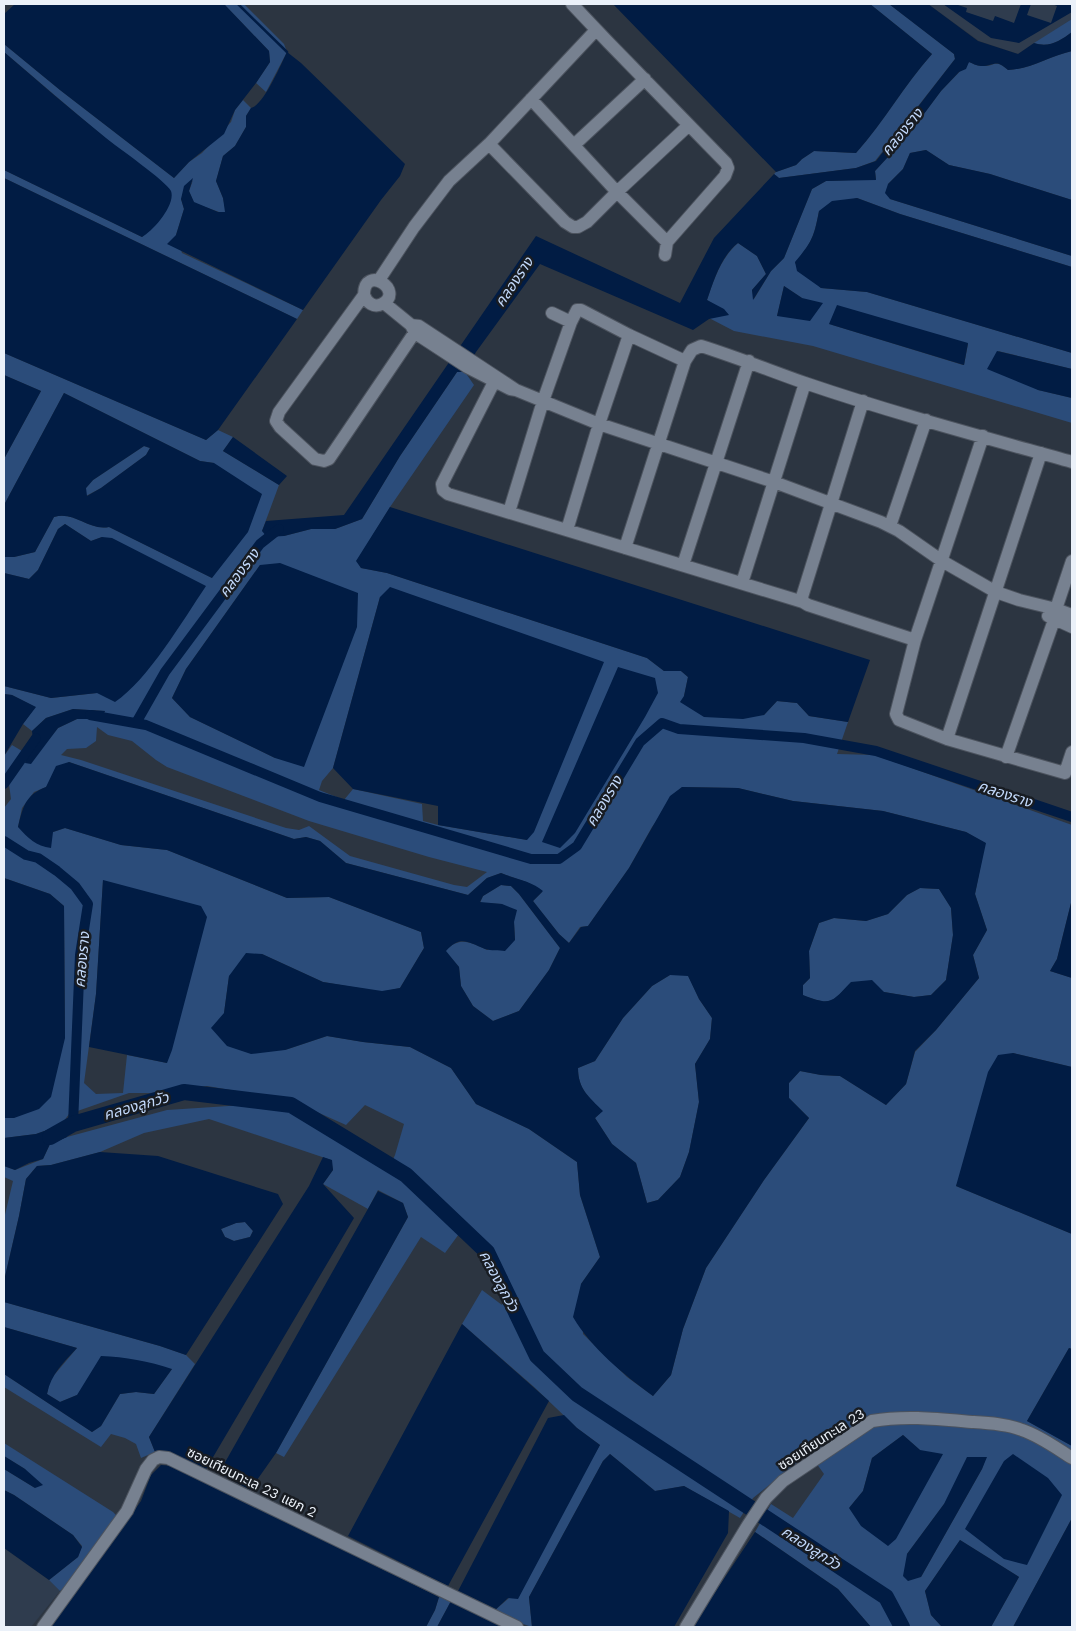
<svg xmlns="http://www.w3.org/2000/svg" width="1076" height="1631" viewBox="0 0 1076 1631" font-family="'Work Sans','Noto Sans Thai',sans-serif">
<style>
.built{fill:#2f3c4e}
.green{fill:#2b4c7a;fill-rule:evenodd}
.water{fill:#011c44;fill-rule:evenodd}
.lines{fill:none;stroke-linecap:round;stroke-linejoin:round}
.stream{stroke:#011c44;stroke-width:2.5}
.canal{stroke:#011c44;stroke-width:10}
.river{stroke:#011c44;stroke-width:16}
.minor-casing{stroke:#4c535e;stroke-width:14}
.minor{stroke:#778190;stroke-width:12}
.labels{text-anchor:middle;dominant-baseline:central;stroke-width:5;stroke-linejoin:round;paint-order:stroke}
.street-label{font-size:14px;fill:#ebf1f9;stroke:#181c22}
.water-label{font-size:15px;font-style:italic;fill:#c2d9fb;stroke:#181c22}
</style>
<rect width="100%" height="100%" fill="#2c3541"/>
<!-- built -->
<path class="built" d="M928,4H1072V19L1018,54L979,41Z
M4,1548L49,1580L60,1591L31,1627H4Z"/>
<!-- green -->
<path class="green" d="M224,4H244L284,44L287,52L266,92L256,83L270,62L269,51Z
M870,4H889L954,54L955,59L875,161L856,168L779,178L774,174L776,172L796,165L802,159L814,151L856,153C884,122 904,85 932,54Z
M1072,19V32C1060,41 1049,48 1034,43Z
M4,44L60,90L174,178L189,162L202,153L231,122L235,110L243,100L251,108L246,116V127L235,146L223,156L216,181L223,198L226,212H219L194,203L189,191L193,180L181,199L184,209L176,235L182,253L303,310L297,319L4,178V170L142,237L164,214L162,182L105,138L4,52Z
M1072,51V200L990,174L949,165L926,150L910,153L903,169L888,184L890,199L1072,256V267L900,214L857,198L819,211C814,237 812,242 795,263L821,288L867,292L1072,353V369L998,351L1038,390L1072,398V423L813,346L734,331L709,318L728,314L707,300C714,279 721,258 738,243L757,256L766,274L752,290L754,299L771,271L784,258L812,189L826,181L876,179L875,171L909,134L941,91L969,62C972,63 977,66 981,66C995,67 995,58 1008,70C1031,69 1050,56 1072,51ZM784,286L802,298L777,316ZM829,324L968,344L964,365H963Z
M4,353L206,440L218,430L233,437L223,451L279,485L262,531L284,536L311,529H335L362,519L400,456L457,372H465L474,385L390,507L357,561L361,568L387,573L647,658L664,671H681L688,677L684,696L764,715L777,701L797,703L809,716L848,722L837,754L875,755L1072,825V899L1057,959L1050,971L1072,978V1067L1013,1053L956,1186L1072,1234V1349L1069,1348L1027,1421L1072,1446V1518L1013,1627H991L1019,1577L960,1540L925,1591L931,1615L942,1627H871L838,1589L755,1532L771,1504L793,1518L824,1474L809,1453L753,1498L740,1518L684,1486L655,1491L610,1454L603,1461L529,1597L532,1627L517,1622L494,1611L509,1598L600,1445L577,1428L533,1386L462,1324L482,1290L502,1305L508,1277L467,1223L445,1253L421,1237L284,1457L276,1453L408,1217L403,1203L378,1190L368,1209L323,1184L333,1170L331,1160L209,1119L144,1133L100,1152L51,1165L37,1166L26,1179L19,1216L4,1281V1219L13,1181L4,1177V1166L15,1170L43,1159L50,1144L67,1137L167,1110L244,1105L292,1111L388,1170L395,1155L404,1124L365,1105L346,1125L290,1100L207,1086L150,1093H129L69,1114L61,1125L36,1134L4,1138V1118H14L65,1038L64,906L50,894L4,878V808L11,799L9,784L4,786V756L12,745L22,751L25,763L45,744L58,728L77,719H101L105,711L73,709L46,718L32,731L23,724L35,707L12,695L4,694V686L51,698L97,693L102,537L91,541L65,524L58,529L38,570L29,579L4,573V557H14L35,552L54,517C75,511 88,531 109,527L212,578L214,463L200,461L64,393L4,505V459L41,391L4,375ZM260,565L275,758L190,717L172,698L186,669ZM380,597L527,840L438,825L423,821L422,804L353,789L344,800L319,790L322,781L333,768ZM97,727L108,735L132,741L156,760L167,767L309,821L429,857L487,872L467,887L454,885L350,856L309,826L299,830L286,828L81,760L61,755L67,749L86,748L96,741ZM69,762L294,839L306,837L320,841L346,863L468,895L487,878L501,873C514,879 533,882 542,892L533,901L559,934L569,943L580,927L588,926L629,868L652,827L682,787L738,788L793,801L883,811L966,832L985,843L975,894L987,930L973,955L979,978L936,1030L915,1052L906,1084L886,1105L840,1076L821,1075L800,1071L789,1083V1098L809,1118L764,1180L706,1268L683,1329L671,1375L653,1396L627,1377L583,1334L581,1284L600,1257L580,1195L577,1162L529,1129L476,1104L451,1068L410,1047L363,1042L327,1036L285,1050L224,1013L229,976L262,954L323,982L382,992L400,988L424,948L421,932L329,897L287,898L167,850L121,845L65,828L53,832L18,827L22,808L34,792L46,787ZM103,880L167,1063L127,1055L123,1093L96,1094L84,1083L96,994ZM903,1435L920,1450L849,1508L863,1491L872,1458ZM986,1457L982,1469L921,1577L907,1554L944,1504Z
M144,446L150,448L146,455L101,488L86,496V488L93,480Z
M501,885L511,886L519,894L560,948L549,970L519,1011L493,1021L473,1006L461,986L459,967L445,951C460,936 470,942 487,950L515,940L514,922L502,904L480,903L483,896Z
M920,888L939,889L951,908L953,935L946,980L931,995L914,997L884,992L852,982C830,1004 832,1006 802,995L803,985L810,978L809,951L819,923L834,918L866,921L888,914L907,895Z
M670,975H688L699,999L712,1018L710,1039L695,1064L699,1102L689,1152L680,1177L658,1200L647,1203L636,1163L612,1144L595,1118L602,1111C588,1096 578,1089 578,1068L595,1061L623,1018L652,986Z
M245,1222L253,1231L250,1237L234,1241L225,1237L221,1229L236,1223Z
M4,1302L160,1346L186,1355L195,1364L149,1437L155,1452L141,1458L136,1444L125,1438L111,1434L101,1447L4,1387V1374L92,1432L101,1426L120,1394L136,1392L154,1394L172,1369L77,1395L60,1402L47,1394L50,1380L77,1348L4,1327Z
M4,1443L113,1512L118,1517L72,1581L60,1591L49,1580L78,1557L82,1546L73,1535L14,1495L4,1490V1469L35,1488L25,1469L4,1456Z
M439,1597L451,1601L437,1627H426L435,1610Z"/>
<!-- water -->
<path class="water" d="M15,4H224L269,51L270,62L256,83L235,110L224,134L189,162L174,178L60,90L4,44V14Z
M613,4H870L932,54C904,85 884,122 856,153L814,151L802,159L796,165L776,172Z
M889,4H928L978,41L1018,54L1034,43C1049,48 1060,41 1072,32V51C1050,56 1031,69 1008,70C995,58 995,66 981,66C977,66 972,63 969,62L966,69L959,72L941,91L909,134L875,171L876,180L826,181L812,189L784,258L771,271L753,300L752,290L766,274L757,256L738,243C721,256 714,280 707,300L724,309L729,315L709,319L693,330L540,264L476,352L465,372H457L400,456L362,519L335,529H311L284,536L267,537L262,531L266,521L344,515L536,236L680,303L714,238L774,174L779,178L856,168L876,161L955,59L954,54Z
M943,4H955L967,8L966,12L993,21L995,16L1014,23L1021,4H1031L1027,15L1051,23L1057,6L1052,4H1072V12L1019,43L991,38Z
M4,52C38,81 71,110 106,138C117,147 166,181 171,191C176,205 153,231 142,237L4,170Z
M287,52L301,63L405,164L400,176L381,200L303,310L167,244L176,235L184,209L181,199L184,186L193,178L189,191L194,202L218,212H225L223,198L216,181L223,156L235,146L246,127V116L251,108C264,105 281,64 287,52Z
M926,150L949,165L990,174L1072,200V256L890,199L885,193L888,184L903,169L910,153Z
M4,178L297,319L218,430L206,440L4,353Z
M857,198L900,214L1072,267V353L867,292L821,288L797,271L795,262C812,242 814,237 819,211L832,201Z
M784,286L802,298L823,303L810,321L777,316Z
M837,305L968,343L964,365L829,324Z
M997,351L1072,369V398L1038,390L987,369Z
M4,375L41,391L4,459Z
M64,393L200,461L214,463L262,494L248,532L212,578L109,527C88,531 75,511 54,517L35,552L14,557H4V505ZM144,446L150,448L146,455L101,488L87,496L86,488L93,480Z
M233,437L287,476L279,485L223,451Z
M390,507L870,660L848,722L809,716L797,703L777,701L764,715L743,719L704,717L680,702L684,696L688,677L681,671H664L647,658L387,573L361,568L356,561Z
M65,524L91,541L102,537L112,538L206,586C183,620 148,680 115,702L97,693L51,698L4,686V573L29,579L38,570L58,529Z
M280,563L358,593L357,627L304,767L275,758L190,717L172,698L186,669L260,565Z
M390,587L604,662L534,832L527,840L438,825V806L353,789L333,768L380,597Z
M618,667L655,678L658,693L645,717L575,833L560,848L542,842Z
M4,694L12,695L36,707L23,724L4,756Z
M73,709L105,711L101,719H77L58,728L31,764L25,763L33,740L32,731L46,718Z
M69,762L294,839L306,837L320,841L346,863L468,895L487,878L501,873C515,879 532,881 543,891L533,901L559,934L569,943L581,927L588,926L629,868L670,796L682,787L738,788L793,801L883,811L966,832L986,843L975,894L987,930L973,955L979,978L936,1030L915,1051L906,1084L886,1105L840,1076L821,1075L800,1071L789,1083V1098L809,1118L764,1180L706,1268L683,1329L671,1375L653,1396C623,1374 592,1349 573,1317L581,1284L600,1257L580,1195L577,1162L529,1129L476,1104L451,1068L410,1047L363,1042L327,1036L285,1050L251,1054L227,1046L211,1028L224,1013L229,976L246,953L262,954L323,982L382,991L400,988L424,948L421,932L329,897L287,898L167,850L121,845L65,828L53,832L51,848C36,846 28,838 18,827C23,807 25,795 46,787L56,766ZM501,885L511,886L519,894L560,948L549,970L519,1011L493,1021L473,1006L461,986L459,967L446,951C460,935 468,942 485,949C491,951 499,950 505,951L515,940L514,922L517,910L502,904L480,902L483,896ZM920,888L939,889L951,908L953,935L946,980L931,995L914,997L884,992L872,980L851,982C831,1003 831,1006 803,995V985L810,978L809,951L819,923L834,918L866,921L888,914L907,895ZM670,975L688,976L699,999L712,1018L710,1039L695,1064L699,1102L689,1152L680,1177L658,1200L647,1203L636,1163L612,1144L595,1118L603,1111C589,1097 578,1089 578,1068L595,1061L623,1018L652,986Z
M4,878L50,894L64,906L65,1038L51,1097L39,1109L14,1118H4Z
M103,880L201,906L207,917L172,1050L167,1063L89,1047L96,994Z
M1072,899V978L1050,971L1057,959Z
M1013,1053L1072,1067V1234L956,1186L988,1072L998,1055Z
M61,1125L68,1127L67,1137L50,1144L43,1159L29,1163L15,1170L4,1166V1138L36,1134Z
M100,1152L158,1156L278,1194L283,1204L186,1355L160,1346L4,1302V1281L19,1216L26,1179L37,1166L51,1165ZM245,1222L253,1231L250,1237L234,1241L225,1237L221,1229L236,1223Z
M323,1157L332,1160L333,1170L323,1184L354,1218L206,1469L155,1452L149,1437L309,1186Z
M378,1191L403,1203L408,1217L276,1453L250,1490L219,1473Z
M462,1324L549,1401L448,1586L348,1536Z
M4,1327L77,1348C64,1362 51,1374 47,1394L60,1402L77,1395L101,1356C125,1357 149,1361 172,1369L154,1394L136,1392L120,1394L101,1426L92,1432L4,1374Z
M1069,1348L1072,1349V1446L1027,1421Z
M564,1415L577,1428L600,1445L518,1599L508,1598L494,1611L457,1593L548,1418Z
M903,1435L920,1450L943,1454L896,1539L888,1546L861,1526L849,1508L863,1491L872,1458Z
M610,1454L655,1491L684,1486L729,1511L728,1533L674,1627H532L529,1597L603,1461Z
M1013,1454L1048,1478L1062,1495L1027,1565L1004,1559L965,1529L1004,1461Z
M4,1456L25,1469L43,1485L35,1488L4,1469Z
M967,1457H987L982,1469L921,1577L908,1581L903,1576L907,1554L944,1504Z
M161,1465L172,1466L439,1597L435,1610L426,1627H51L141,1501L151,1475Z
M4,1490L14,1495L73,1535L82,1547L78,1557L49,1580L4,1548Z
M1072,1518V1627H1013Z
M755,1532L838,1589L871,1627H692Z
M960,1540L1019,1577L991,1627H942L931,1615L925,1591Z
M451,1601L504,1627H437Z"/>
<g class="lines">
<!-- stream -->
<path class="stream" d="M238,4L287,52"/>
<!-- canal -->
<path class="canal" d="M90,715L146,725L320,797L531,859H559L577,846L640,742L662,723L679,729L804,738L876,751L1072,817
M136,723L165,672L260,544L279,529
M4,784L36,738
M4,841L26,855L38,858L57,871L75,886L88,904L80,955L73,1124"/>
<!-- river -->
<path class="river" d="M50,1137L73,1124L184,1092L291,1105L406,1175L487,1252L537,1356L577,1394L886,1597L902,1627"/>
<defs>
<path id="minor" d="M531,99L617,192L667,242L725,176L728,168L726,163L608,42L572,4
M489,144L565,222L573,227H578L587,222L617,192L689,125
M574,145L645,79
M665,255L667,242
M379,280L414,227L449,181L489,144L596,30
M364,295C367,303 374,308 382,304C406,291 364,263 364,295L279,412L276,421L280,427L315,459L324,461L329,459L419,326
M384,303L411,325
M552,313L571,322
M411,325L419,326L516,390L510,389L467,367L415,333Z
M494,382L442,484L443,490L448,494L803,602
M516,390L599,424L774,482L881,522L899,531L942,561L996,592L1019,600L1056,609L1072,615
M863,401L802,597L803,602L808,605L915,640
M983,436L915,640L896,714L899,720L947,739L1065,773L1072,752
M509,512L543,401L571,322L577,310H581L629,335L685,361
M890,526L926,420
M567,530L599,424L629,335
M625,548L685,361L692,350L701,346C736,357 771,371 805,383C893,413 983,437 1072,462
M683,565L749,361
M742,583L805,383
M1056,609L1072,561
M1048,616L1072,627
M947,739L1041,453
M1006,757L1054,620
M43,1627L127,1511L146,1469L153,1460L159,1457L168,1458L517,1627
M686,1627L748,1525L766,1498L783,1481L872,1421C905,1415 939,1419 972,1422C988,1423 1007,1424 1022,1430C1040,1436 1056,1448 1072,1458"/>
</defs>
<!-- minor casing -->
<use href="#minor" class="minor-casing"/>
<!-- minor -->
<use href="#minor" class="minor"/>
</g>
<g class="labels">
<!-- street labels -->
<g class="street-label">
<text transform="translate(821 1439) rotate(-33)">ซอยเทียนทะเล 23</text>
<text transform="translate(252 1482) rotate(26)">ซอยเทียนทะเล 23 แยก 2</text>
</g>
<!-- water labels -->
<g class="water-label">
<text transform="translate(902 132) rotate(-51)">คลองราง</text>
<text transform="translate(514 282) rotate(-56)">คลองราง</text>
<text transform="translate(239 573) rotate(-53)">คลองราง</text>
<text transform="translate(1005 794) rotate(18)">คลองราง</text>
<text transform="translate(604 801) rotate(-59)">คลองราง</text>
<text transform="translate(82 960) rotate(-85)">คลองราง</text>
<text transform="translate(136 1106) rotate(-16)">คลองลูกวัว</text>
<text transform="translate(499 1281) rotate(62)">คลองลูกวัว</text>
<text transform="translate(811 1548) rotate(33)">คลองลูกวัว</text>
</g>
</g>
<!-- border -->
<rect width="1076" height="1631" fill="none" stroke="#ebf1f9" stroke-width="10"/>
</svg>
